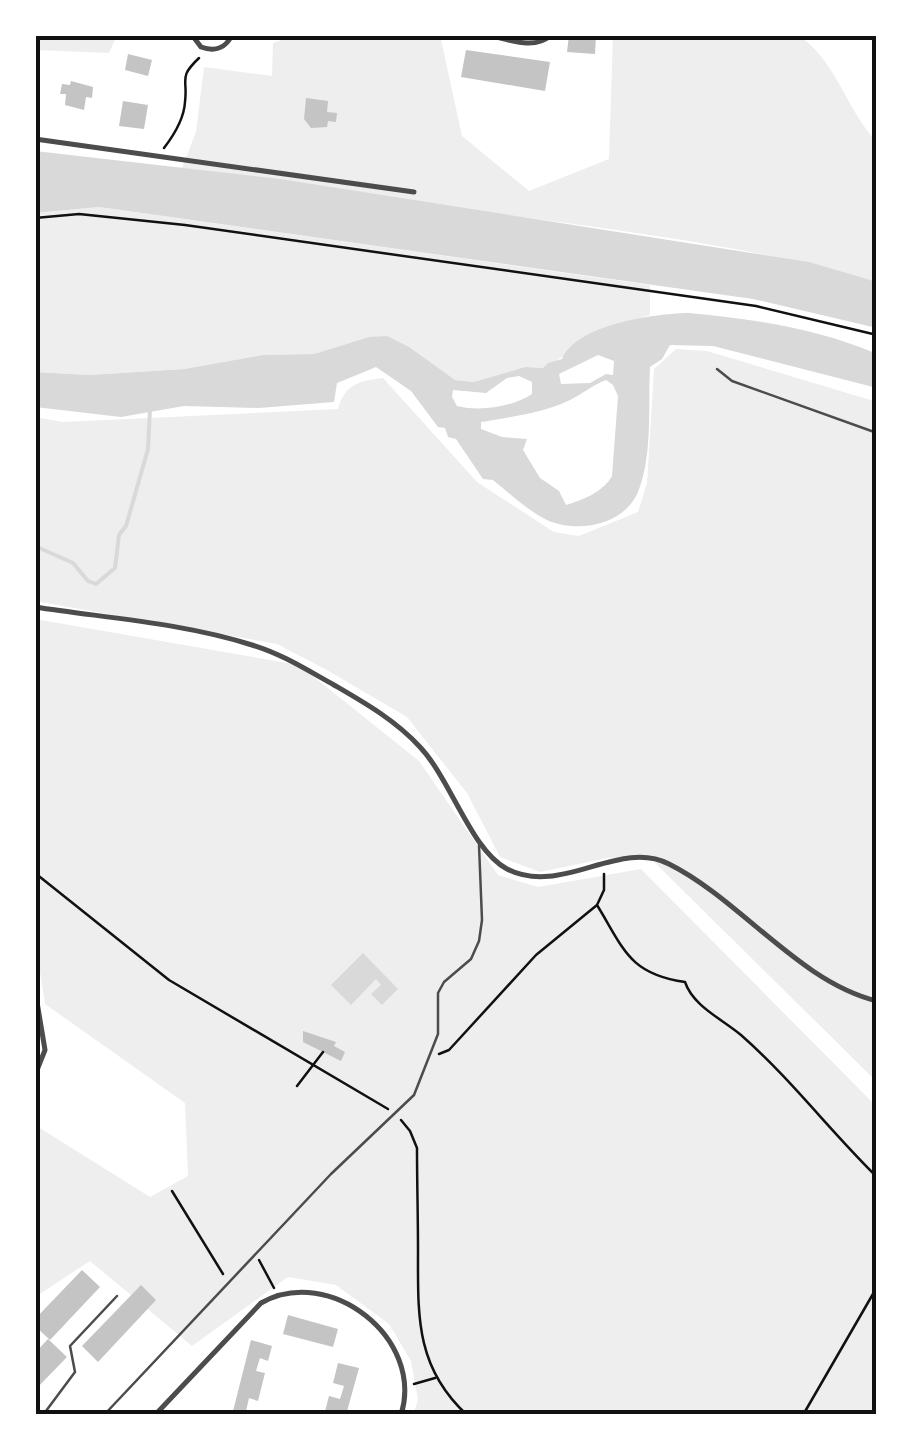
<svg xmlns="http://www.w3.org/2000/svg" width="912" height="1450" viewBox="0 0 912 1450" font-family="Karla,sans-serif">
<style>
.green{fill:#eee}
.water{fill:#d9d9d9;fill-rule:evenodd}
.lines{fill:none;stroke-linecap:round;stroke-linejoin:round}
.stream{stroke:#d9d9d9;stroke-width:4}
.building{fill:#c4c4c4}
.path{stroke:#111;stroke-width:2.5}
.service{stroke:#4c4c4c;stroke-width:2.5}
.minor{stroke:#4c4c4c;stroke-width:5}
.neatline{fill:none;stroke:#111;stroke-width:4}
</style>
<rect width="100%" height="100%" fill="#fff"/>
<!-- green -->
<path class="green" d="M35,35H117L109,53L35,50Z
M296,35H440L462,136L529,191L609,159L613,35H798C837,61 846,110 877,142V282C752,246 621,231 493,213C389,198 286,180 182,168L196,132L204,67L272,76L273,43Z
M99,207L650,285V315L620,324L543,368L525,367L474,382L455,380L433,365L369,337L314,354L263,355L184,369L90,375L35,372V213Z
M676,349L707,351L877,402V1082L649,857L608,858L540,872L500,857L467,793L407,717L325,669L277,644L35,601V417L63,422L338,409C345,384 359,381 383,378L477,482L554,532L579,536L638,512L647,483L654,369Z
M35,619L299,665L419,761L498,875L538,887L641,869L877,1107V1415H413L418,1400L411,1361L389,1324L336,1285L288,1277L192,1346L90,1261L35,1297V1125L150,1197L188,1176L185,1103L45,1004L35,940Z"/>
<!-- water -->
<path class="water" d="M35,151L280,179L809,262L877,282V328L753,299L99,207L35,213Z
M688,313C753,319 817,328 877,354V388L713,346L670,345L662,359L650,367C648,406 653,455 638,492C624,526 574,535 543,518C525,508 509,493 493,480L483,479L456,439L448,437L445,428L438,427L411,391L376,367L337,383L334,402L259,408L184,406L121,417L35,407V372L90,375L184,369L263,355L314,354L369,337L387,336L409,347L455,380L474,382L525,367L543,368L548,363L562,359C577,324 654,314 688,313ZM598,355L614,361L613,375L606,374L590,383L561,384L559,374ZM519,376L532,382V394C512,407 480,412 457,406L452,397L453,390L486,393L507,378ZM606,380L613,385L618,396L612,476C603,492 583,500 566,505L559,491L540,478L523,450L527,439L502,437L481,429V422C510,417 544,413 570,400C583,394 592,385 606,380Z
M363,953L398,989L382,1005L371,994L381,985L376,979L351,1005L331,985Z"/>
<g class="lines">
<!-- stream -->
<path class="stream" d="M35,546L73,563L88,581L96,584L115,568L119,535L126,526L148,449L150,409"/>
</g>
<!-- building -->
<path class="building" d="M569,35H596L595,54L567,52Z
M466,50L550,62L545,91L461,77Z
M128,54L152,60L148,76L125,70Z
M71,81L93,87L92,98L86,97L84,110L65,105L66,94H60L62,84L70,85Z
M306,98L328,101L327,112L337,113L336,122L328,121L327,127L311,128L304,119Z
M123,101L148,105L144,129L119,126Z
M303,1031L336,1042L334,1046L345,1052L341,1061L303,1042Z
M82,1270L100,1287L50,1340L35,1326V1319Z
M141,1285L156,1300L98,1362L82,1346Z
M288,1315L338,1329L333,1347L283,1334Z
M48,1339L67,1357L35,1390V1353Z
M251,1340L272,1346L268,1361L260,1358L256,1371L265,1373L258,1401L249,1398L246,1411L255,1415H232Z
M338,1363L359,1368L346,1415H324L329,1396L340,1399L344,1386L333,1383Z"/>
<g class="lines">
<!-- path -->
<path class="path" d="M164,148C174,135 184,119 185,102C188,78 178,78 199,58
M35,218L79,214L185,225L756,306L877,335
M35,873L169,980L388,1109
M597,905C624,949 629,974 685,982C693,1006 722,1019 741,1035C791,1079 830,1131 877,1177
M439,1054L449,1050L536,955L597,905L604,890V874
M297,1086L323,1052
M401,1120L410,1131L417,1148C417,1182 418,1216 418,1250C418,1315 415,1367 467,1415
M172,1191L223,1274
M259,1260L274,1288
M414,1384L435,1378
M803,1415L877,1287"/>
<!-- service -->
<path class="service" d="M717,369L732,381L877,433
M43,1415L75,1372L70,1346L117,1296
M104,1415L331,1174L414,1095L438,1034V993L444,982L471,959L479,941L482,920L479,845"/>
<!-- minor -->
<path class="minor" d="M192,35L201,47C215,52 225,49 232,35
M487,35C508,39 534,51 551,35
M35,139L414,192
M35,607C106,618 183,623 252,645C282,654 307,670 334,685C365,703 395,720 420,747C451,780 471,850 507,869C561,897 619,838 669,864C741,900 799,982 877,1001
M35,990L45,1050L35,1075
M155,1415L261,1303C329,1264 425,1338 401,1415"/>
</g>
<!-- border -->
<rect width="912" height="1450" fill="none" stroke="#ffffff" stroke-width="75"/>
<rect x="38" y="38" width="836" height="1374" class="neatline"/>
</svg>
